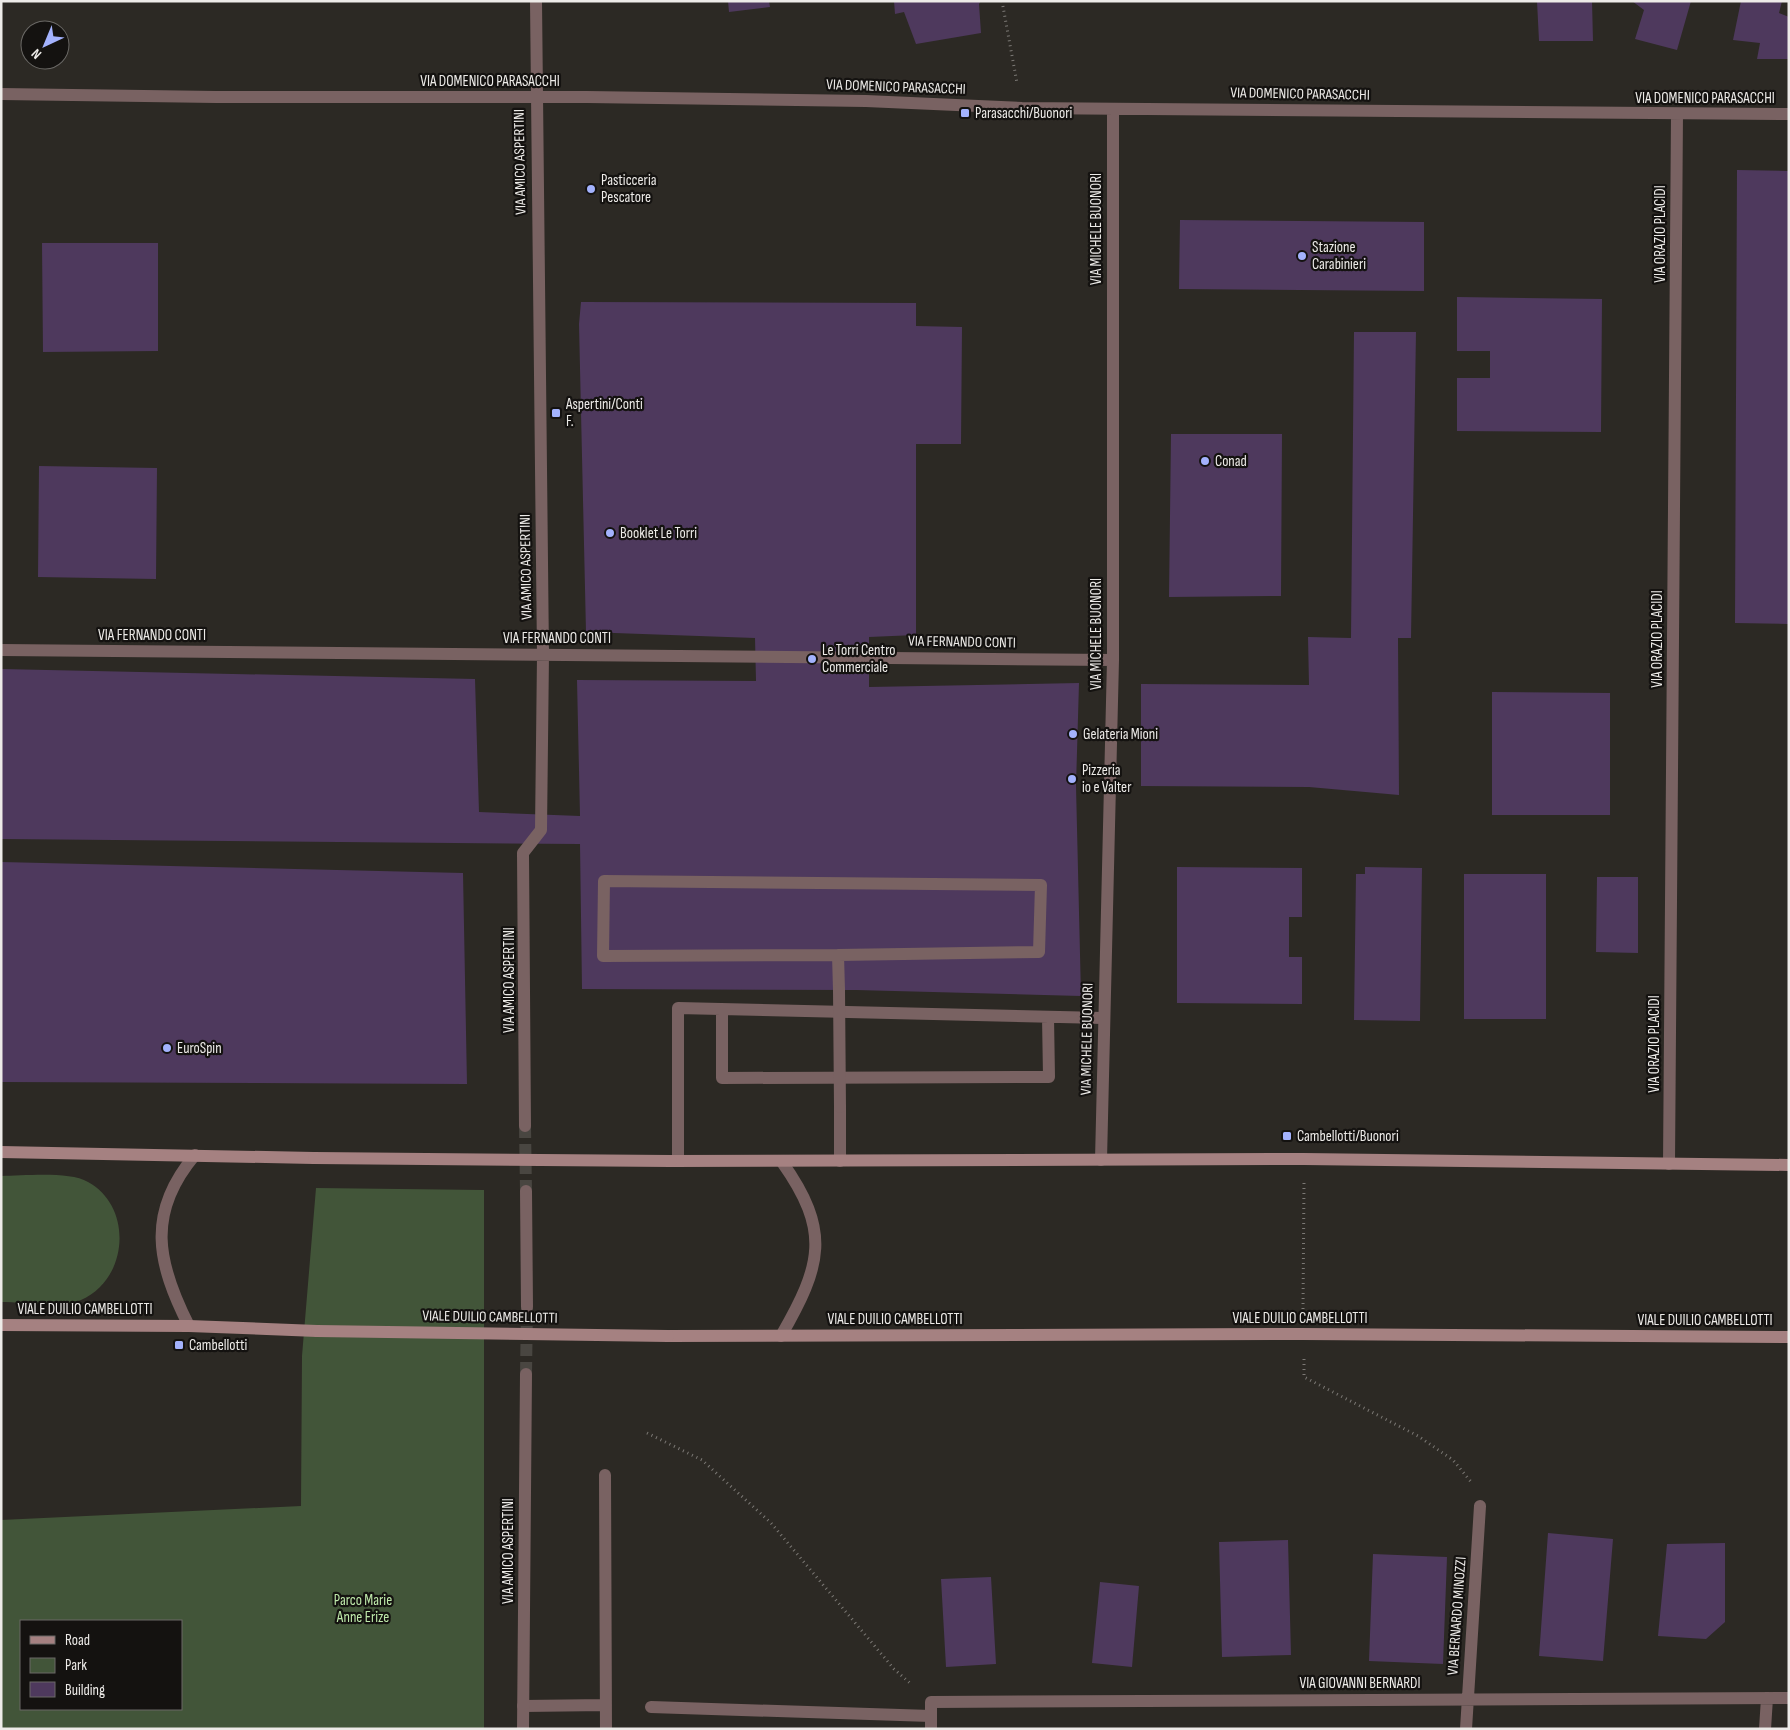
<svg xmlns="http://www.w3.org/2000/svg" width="1790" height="1730" viewBox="0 0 1790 1730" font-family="'Sofia Sans Condensed',sans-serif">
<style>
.green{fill:#425539;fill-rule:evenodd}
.building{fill:#4e395d}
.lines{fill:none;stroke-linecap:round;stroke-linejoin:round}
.minor-tunnel{stroke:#494641;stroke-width:12;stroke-dasharray:12 6;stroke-linecap:butt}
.path{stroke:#7c7975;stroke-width:3;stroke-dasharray:1 4;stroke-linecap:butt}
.service{stroke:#796262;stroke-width:12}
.minor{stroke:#796262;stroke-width:12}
.secondary{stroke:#a58181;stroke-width:12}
.service-bridge{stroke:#796262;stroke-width:12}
.secondary-bridge{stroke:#a58181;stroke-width:12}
.poi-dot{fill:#a3b2fd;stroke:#141210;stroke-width:2}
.labels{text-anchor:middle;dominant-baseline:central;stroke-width:4.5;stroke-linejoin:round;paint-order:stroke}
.street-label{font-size:15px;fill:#edebe8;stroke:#141210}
.poi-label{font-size:15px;fill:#edebe8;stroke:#141210;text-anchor:start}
.park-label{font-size:15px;fill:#bee9aa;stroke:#141210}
</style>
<rect width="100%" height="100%" fill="#2c2924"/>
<!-- green -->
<path class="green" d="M1,1176C24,1176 69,1171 88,1182C134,1207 128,1280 81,1300C61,1308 23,1302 1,1302Z
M316,1188L484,1190V1729H1V1520L301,1506L302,1356ZM21,1621H181V1709H21Z"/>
<!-- building -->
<path class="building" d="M728,1H769L770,7L729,12Z
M894,1H981L979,4L981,33L916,44L904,12L895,14Z
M1537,1H1592L1593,41H1539Z
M1632,1H1691L1677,50L1635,39L1644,10Z
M1741,1H1782L1779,13L1789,17V59H1757L1760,43L1733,40Z
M1737,170L1789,171V624L1735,623Z
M1180,220L1424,222V291L1179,289Z
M42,243H158V351L43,352Z
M1457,297L1602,299L1601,432L1457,431V378H1490V351H1457Z
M581,302L916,303V326L962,327L961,444H916V635L869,637V687L1079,683L1076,786L1081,996L856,990L582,989L580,844L1,839V669L475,679L479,812L580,816L577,680L756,681L755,638L586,632L579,324Z
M1354,332H1416L1411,638H1398L1399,795L1309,787L1141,786V684L1309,685L1308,637L1351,638Z
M1171,434H1282L1281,596L1169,597Z
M39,466L157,468L156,579L38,577Z
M1492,692L1610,693V815H1492Z
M1,862L463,873L467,1084L1,1082Z
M1177,867L1302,868V917H1289V957H1302V1004L1177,1003Z
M1365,867L1422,868L1420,1021L1354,1020L1356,874H1365Z
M1464,874H1546V1019H1464Z
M1597,877H1638V953L1596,952Z
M1548,1533L1613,1539L1603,1661L1539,1656Z
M1288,1540L1291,1655L1222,1657L1219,1542Z
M1725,1543V1622L1706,1639L1658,1636L1667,1544Z
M1373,1554L1447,1557L1443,1664L1369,1661Z
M991,1577L996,1664L946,1667L941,1579Z
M1100,1582L1139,1586L1132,1667L1092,1663Z"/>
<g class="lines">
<!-- minor-tunnel -->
<path class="minor-tunnel" d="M525,1126L526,1191
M526,1374L527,1307"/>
<!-- path -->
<path class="path" d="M1002,1L1017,83
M1303,1309L1304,1183
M1304,1359V1377L1418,1436L1453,1460L1472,1483
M647,1433L702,1460L771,1523L894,1669L911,1684"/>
<!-- service -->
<path class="service" d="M838,955L603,956L604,881L1041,885L1039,952L838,955L839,990
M722,1009V1078L1049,1077L1048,1017
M840,1107V1161
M678,1161V1008L1103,1018
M605,1475L606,1729
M523,1706L606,1705
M651,1707L931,1716"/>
<!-- minor -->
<path class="minor" d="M1,94L216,97H587L866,101L1022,108L1789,114
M1,650L1113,660
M525,1126L523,853L541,830L543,655L536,1
M1101,1160L1113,660V109
M1669,1164L1677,114
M526,1191L527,1307
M189,1326C157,1263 146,1213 195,1155
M781,1336C822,1265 831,1231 782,1162
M523,1729L526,1374
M931,1729V1702L1789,1698
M1466,1729L1480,1506
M1765,1729L1767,1698"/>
<!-- secondary -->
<path class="secondary" d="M1,1152L314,1158
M671,1161L1304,1159L1789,1165
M1,1325L189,1326L317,1331
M668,1336L1303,1334L1789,1337"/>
<!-- service-bridge -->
<path class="service-bridge" d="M839,990L840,1107"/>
<!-- secondary-bridge -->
<path class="secondary-bridge" d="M314,1158L671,1161
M317,1331L668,1336"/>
</g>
<!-- markers -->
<g class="poi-dot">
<rect x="960" y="108" width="10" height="10" rx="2.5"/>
<circle cx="591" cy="189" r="5"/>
<circle cx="1302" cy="256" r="5"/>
<rect x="551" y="408" width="10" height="10" rx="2.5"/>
<circle cx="1205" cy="461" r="5"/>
<circle cx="610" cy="533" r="5"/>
<circle cx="812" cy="659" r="5"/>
<circle cx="1073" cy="734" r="5"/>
<circle cx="1072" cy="779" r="5"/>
<circle cx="167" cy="1048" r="5"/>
<rect x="1282" y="1131" width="10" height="10" rx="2.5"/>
<rect x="174" y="1340" width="10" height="10" rx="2.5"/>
</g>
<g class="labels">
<!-- street labels -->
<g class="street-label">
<text x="490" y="81">VIA DOMENICO PARASACCHI</text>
<text transform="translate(896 87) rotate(2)">VIA DOMENICO PARASACCHI</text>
<text transform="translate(1300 94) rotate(1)">VIA DOMENICO PARASACCHI</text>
<text x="1705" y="98">VIA DOMENICO PARASACCHI</text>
<text transform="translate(520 162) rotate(-91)">VIA AMICO ASPERTINI</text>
<text transform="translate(1096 229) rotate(-90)">VIA MICHELE BUONORI</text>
<text transform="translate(1660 234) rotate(-90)">VIA ORAZIO PLACIDI</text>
<text transform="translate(526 567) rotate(-91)">VIA AMICO ASPERTINI</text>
<text transform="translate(1096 634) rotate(-90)">VIA MICHELE BUONORI</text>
<text x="152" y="635">VIA FERNANDO CONTI</text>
<text x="557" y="638">VIA FERNANDO CONTI</text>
<text transform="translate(1657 639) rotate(-90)">VIA ORAZIO PLACIDI</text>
<text transform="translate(962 642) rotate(1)">VIA FERNANDO CONTI</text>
<text transform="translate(509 980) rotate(-90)">VIA AMICO ASPERTINI</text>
<text transform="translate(1087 1039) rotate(-89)">VIA MICHELE BUONORI</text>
<text transform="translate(1654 1044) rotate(-90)">VIA ORAZIO PLACIDI</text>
<text x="85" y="1309">VIALE DUILIO CAMBELLOTTI</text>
<text transform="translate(490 1317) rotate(1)">VIALE DUILIO CAMBELLOTTI</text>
<text x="1300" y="1318">VIALE DUILIO CAMBELLOTTI</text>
<text x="895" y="1319">VIALE DUILIO CAMBELLOTTI</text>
<text x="1705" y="1320">VIALE DUILIO CAMBELLOTTI</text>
<text transform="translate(508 1551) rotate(-90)">VIA AMICO ASPERTINI</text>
<text transform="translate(1457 1616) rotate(-86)">VIA BERNARDO MINOZZI</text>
<text x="1360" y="1683">VIA GIOVANNI BERNARDI</text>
</g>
<!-- poi labels -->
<g class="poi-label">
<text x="975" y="113">Parasacchi/Buonori</text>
<text x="601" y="180">Pasticceria<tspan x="601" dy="17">Pescatore</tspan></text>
<text x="1312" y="247">Stazione<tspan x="1312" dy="17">Carabinieri</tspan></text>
<text x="566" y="404">Aspertini/Conti<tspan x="566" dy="17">F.</tspan></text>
<text x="1215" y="461">Conad</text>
<text x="620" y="533">Booklet Le Torri</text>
<text x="822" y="650">Le Torri Centro<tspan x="822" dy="17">Commerciale</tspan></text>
<text x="1083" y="734">Gelateria Mioni</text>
<text x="1082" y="770">Pizzeria<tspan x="1082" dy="17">io e Valter</tspan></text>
<text x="177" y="1048">EuroSpin</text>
<text x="1297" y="1136">Cambellotti/Buonori</text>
<text x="189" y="1345">Cambellotti</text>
</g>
<!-- park labels -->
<g class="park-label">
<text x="363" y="1600">Parco Marie<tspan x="363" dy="17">Anne Erize</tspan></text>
</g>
</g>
<!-- border -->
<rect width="1790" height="1730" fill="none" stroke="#edebe8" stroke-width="5"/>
<!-- legend -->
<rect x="20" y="1620" width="162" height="90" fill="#141210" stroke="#6b6966"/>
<rect x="30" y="1636" width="25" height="8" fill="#a58181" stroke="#6b6966"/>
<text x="65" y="1645" font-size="15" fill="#edebe8">Road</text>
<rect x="30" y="1658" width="25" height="15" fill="#425539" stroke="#6b6966"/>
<text x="65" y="1670" font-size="15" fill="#edebe8">Park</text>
<rect x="30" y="1682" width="25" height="15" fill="#4e395d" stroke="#6b6966"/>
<text x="65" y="1695" font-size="15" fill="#edebe8">Building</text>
<!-- north arrow -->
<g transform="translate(45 45) rotate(224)"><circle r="24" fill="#141210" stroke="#6b6966"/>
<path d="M0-4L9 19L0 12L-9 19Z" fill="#a3b2fd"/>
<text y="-8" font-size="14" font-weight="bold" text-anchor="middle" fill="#edebe8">N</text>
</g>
</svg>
